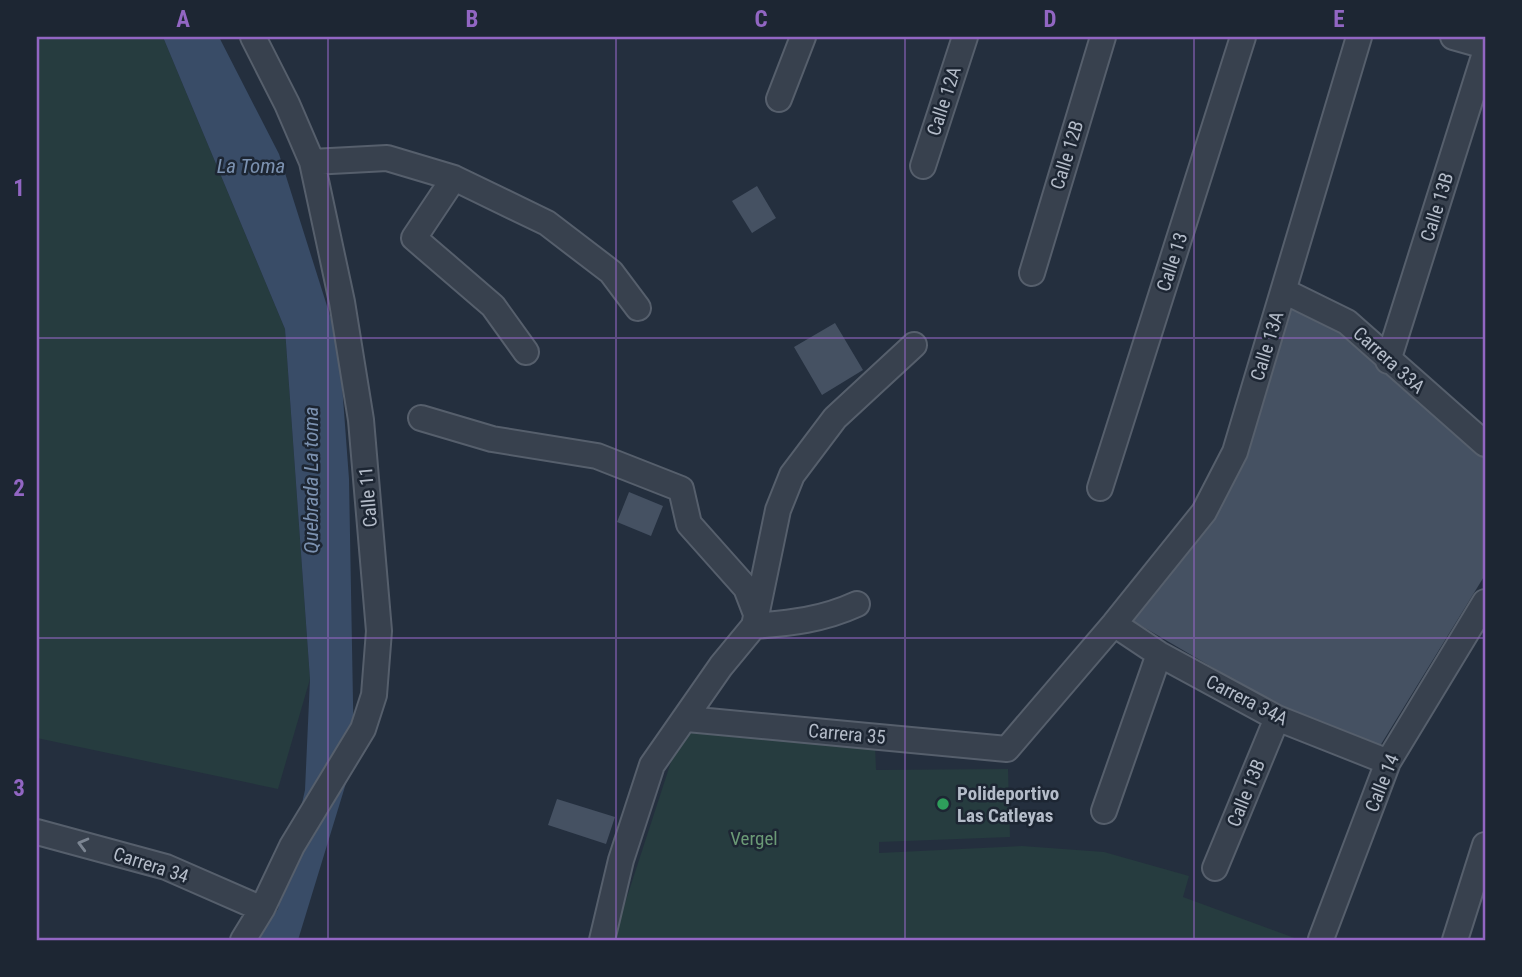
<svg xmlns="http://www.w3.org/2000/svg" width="1522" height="977" viewBox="0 0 1522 977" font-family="'Roboto Condensed',sans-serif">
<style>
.green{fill:#263c3f}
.water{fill:#394c67}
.building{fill:#455162}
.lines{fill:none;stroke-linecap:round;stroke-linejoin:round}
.minor-casing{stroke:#565f6c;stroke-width:28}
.minor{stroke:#38414e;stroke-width:24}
.oneway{stroke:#7c8592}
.grid{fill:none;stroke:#9266c3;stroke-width:2;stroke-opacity:0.55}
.leisure-dot{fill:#2e9e5b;stroke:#1d2633;stroke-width:2.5}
.labels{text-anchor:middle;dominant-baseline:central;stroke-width:5;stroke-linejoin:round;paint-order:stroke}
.street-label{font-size:19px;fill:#b4bcc9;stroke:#1d2633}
.poi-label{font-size:19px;font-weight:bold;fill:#b4bcc9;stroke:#1d2633;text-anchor:start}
.park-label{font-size:19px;fill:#6b9a76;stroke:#1d2633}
.water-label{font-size:21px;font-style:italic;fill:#7c92b1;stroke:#1d2633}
.neatline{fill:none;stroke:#9266c3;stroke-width:2.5}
.grid-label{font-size:23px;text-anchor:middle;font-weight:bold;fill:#9266c3}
</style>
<rect width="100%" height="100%" fill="#242f3e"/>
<!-- green -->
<path class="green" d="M37,37H163L285,329L310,679L278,789L37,738Z
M682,728L875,745L876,770L1008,769L1010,837L879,842V853L1022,846L1104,852L1189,876L1183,897L1300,940H613Z"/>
<!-- water -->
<path class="water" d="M163,37H219L279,154L339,344L349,479L354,757L298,940H254L278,909L305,790L310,679L285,329Z"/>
<!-- building -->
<path class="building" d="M757,186L776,218L752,233L732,201Z
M1289,302L1341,325L1485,453V575L1380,746L1280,707L1128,618L1216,512Z
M835,323L863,370L822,395L794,347Z
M629,492L663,506L651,536L617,522Z
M557,799L615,817L606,844L548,825Z"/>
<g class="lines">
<defs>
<path id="minor" d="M1453,37L1485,46
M779,99L803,37
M312,162L387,158L454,178L547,223L611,272L638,308
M923,166L965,37
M454,178L414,238L493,306L526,352
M1032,273L1103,37
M1284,291L1347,322L1485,444
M1388,361L1485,53
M421,418L492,439L597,456L681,489L689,524L746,588L756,614
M1100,488L1243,37
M1114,624L1159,654L1277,718L1388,762
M754,626C791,623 822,620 857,604
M687,719L1007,749L1114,624L1204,512L1235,452L1359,37
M1104,811L1159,654
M37,832L166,867L262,909
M1215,868L1277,718
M1321,939L1388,762L1485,602
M243,940L262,909L292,846L363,729L374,695L379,631L361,420L342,302L312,162L287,104L253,37
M602,940L621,860L652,765L721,666L754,626L778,510L792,475L835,418L914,345
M1455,940L1485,845"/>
</defs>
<!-- minor casing -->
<use href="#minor" class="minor-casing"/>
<!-- minor -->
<use href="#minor" class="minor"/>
</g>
<!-- one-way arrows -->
<defs><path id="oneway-chevron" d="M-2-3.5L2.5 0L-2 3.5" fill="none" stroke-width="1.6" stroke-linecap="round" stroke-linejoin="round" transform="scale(1.75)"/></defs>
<use class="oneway" href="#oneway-chevron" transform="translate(83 844) rotate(-165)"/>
<!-- grid -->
<path class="grid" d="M328,37V940M616,37V940M905,37V940M1194,37V940M37,338H1485M37,638H1485"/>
<!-- markers -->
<circle class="leisure-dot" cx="943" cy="804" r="7"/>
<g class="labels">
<!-- street labels -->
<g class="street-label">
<text transform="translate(944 101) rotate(-72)">Calle 12A</text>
<text transform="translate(1067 155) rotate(-73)">Calle 12B</text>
<text transform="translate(1437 207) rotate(-73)">Calle 13B</text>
<text transform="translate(1172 262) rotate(-72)">Calle 13</text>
<text transform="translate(1267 346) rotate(-73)">Calle 13A</text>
<text transform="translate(1389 360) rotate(42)">Carrera 33A</text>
<text transform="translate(368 497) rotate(-95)">Calle 11</text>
<text transform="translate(1247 700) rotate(27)">Carrera 34A</text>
<text transform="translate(847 734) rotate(5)">Carrera 35</text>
<text transform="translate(1382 783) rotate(-68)">Calle 14</text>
<text transform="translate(1246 793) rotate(-68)">Calle 13B</text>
<text transform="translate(151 865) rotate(18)">Carrera 34</text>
</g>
<!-- poi labels -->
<g class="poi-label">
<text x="957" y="793">Polideportivo<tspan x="957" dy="22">Las Catleyas</tspan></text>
</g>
<!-- park labels -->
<g class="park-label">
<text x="754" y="838">Vergel</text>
</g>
<!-- water labels -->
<g class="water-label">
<text x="251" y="166">La Toma</text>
<text transform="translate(311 480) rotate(-90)">Quebrada La toma</text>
</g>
</g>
<!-- border -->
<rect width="1522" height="977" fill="none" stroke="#1d2633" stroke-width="77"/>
<rect x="38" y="38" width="1446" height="901" class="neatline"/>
<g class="grid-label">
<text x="183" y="27">A</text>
<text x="472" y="27">B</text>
<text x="761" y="27">C</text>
<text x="1050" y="27">D</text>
<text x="1339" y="27">E</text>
<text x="19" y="196">1</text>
<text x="19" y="496">2</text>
<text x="19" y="796">3</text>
</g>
</svg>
